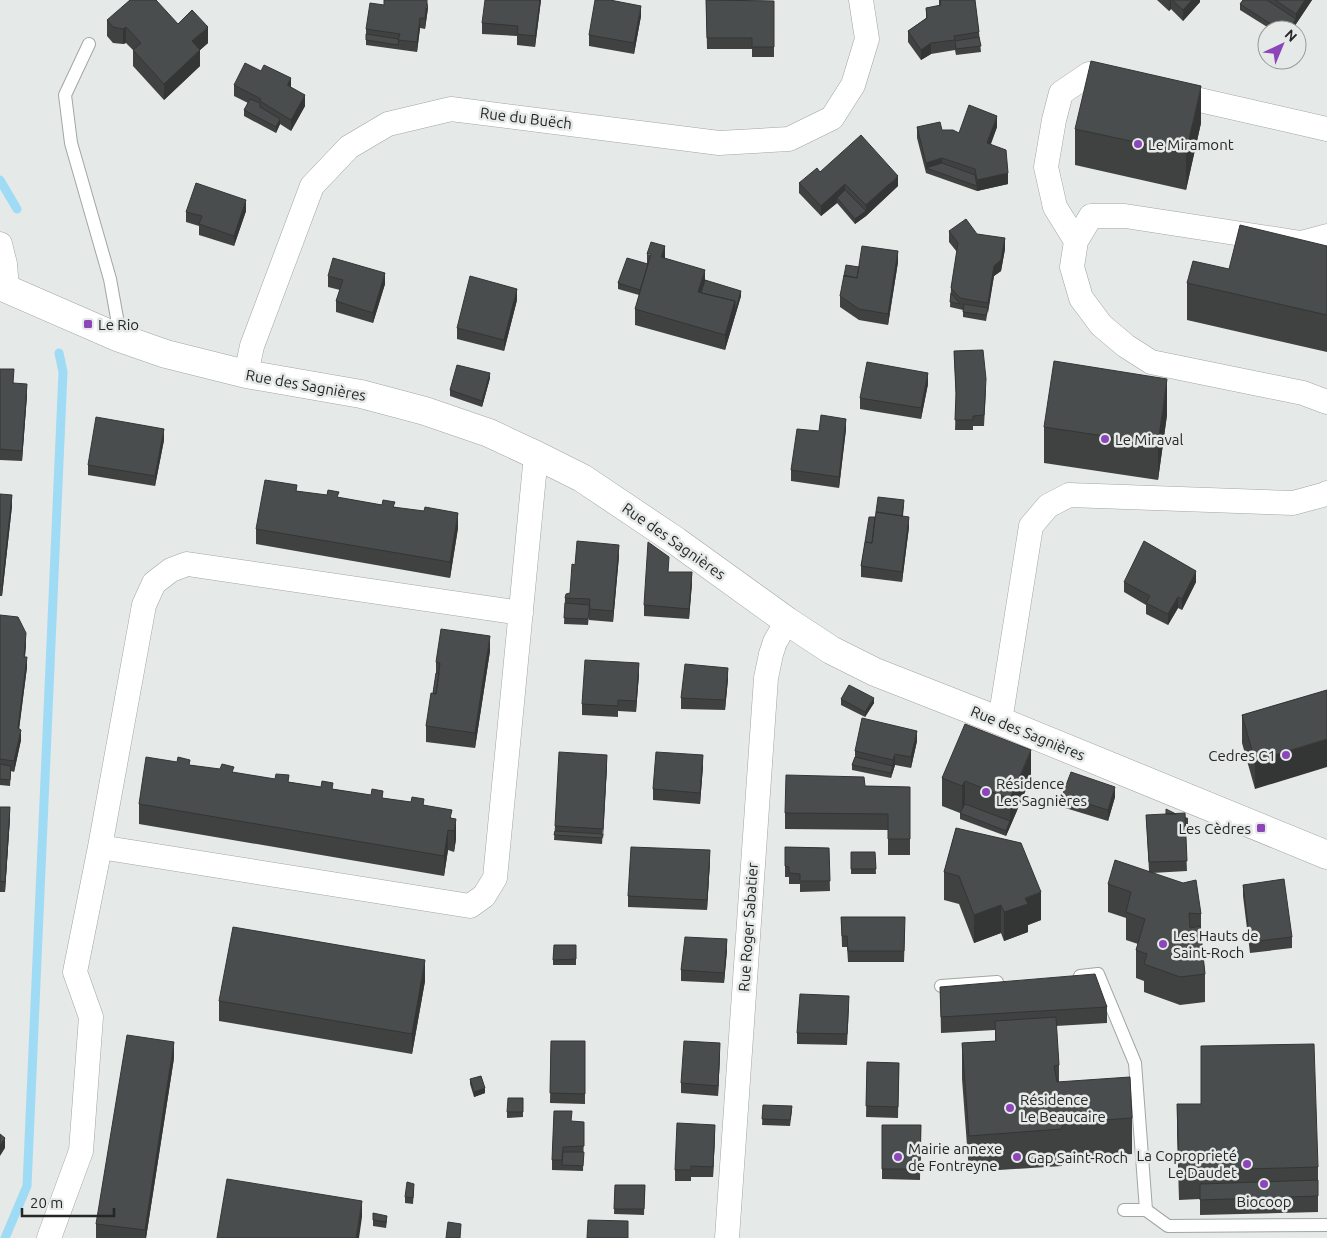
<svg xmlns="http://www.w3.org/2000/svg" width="1327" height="1238" viewBox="0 0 1327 1238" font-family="Ubuntu,sans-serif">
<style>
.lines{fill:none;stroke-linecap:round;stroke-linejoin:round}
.stream{stroke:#9fdbf5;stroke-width:9}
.service-casing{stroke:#a1a5a3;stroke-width:14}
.minor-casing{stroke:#a1a5a3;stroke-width:25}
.secondary-casing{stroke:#a1a5a3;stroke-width:29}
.service{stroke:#fff;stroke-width:12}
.minor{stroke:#fff;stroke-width:24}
.secondary{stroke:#fff;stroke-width:28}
.wall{fill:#404242}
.shaded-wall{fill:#343636}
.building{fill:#4a4d4d;stroke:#343636}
.poi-dot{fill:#8c46b9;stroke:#e5e9e7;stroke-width:2}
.labels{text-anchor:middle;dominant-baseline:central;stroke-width:5;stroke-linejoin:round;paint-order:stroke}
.street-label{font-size:15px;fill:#252726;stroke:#e5e9e7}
.poi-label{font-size:15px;fill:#252726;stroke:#e5e9e7;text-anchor:start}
</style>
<rect width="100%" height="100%" fill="#e5e9e7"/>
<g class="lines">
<!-- stream -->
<path class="stream" d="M0,180L17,209
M5,1238L27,1186L63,372L59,353"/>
<defs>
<path id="service" d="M89,44L65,95L71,143L110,279L117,318V337
M1080,976L1098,974L1135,1063L1146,1210
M941,986L997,982
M1124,1210H1146L1168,1226L1327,1225"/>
<path id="minor" d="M1169,93L1327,129
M1327,236L1301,243L1125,216H1091L1076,241L1072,267L1081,298L1101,325L1126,346L1151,362L1303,393L1327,402
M1076,241L1055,207L1046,167L1054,120L1061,93L1089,74L1119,81
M0,244L5,264L7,289
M246,374L252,346L312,186L349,147L388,124L451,109L719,143L789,139L832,118L853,85L867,39L861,0
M1000,721L1031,526L1048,506L1069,495L1293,503L1326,494L1327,493
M100,847L470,906L484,896L495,878L536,455
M49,1238L81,1151L91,1017L75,972L100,847L144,605L154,583L171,570L187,564L521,613
M727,1238L766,678L771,654L775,642L787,621"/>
<path id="secondary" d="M0,286L117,337L166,354L246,374L361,394L425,411L489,433L536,455L582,478L676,541L787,621L831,650L875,672L1000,721L1327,855"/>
</defs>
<!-- service casing -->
<use href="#service" class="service-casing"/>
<!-- minor casing -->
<use href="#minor" class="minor-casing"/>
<!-- secondary casing -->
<use href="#secondary" class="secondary-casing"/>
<!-- service -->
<use href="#service" class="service"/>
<!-- minor -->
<use href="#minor" class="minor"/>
<!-- secondary -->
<use href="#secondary" class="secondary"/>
</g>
<!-- wall -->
<path class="wall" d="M541,0L535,47L517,45V36L482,34V23Z
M706,0L774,1V57H752V49H707Z
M939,0H975L979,32L981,52L956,55L955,50L931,54L921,60L908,42V31L926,18V8L939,6Z
M1157,0H1200V2L1183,21L1171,9L1169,11Z
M1243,0H1312L1292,30H1272L1240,10V4Z
M384,5L428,8L425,29L420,28L417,52L366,45V29Z
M641,16L634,54L589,46V35Z
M107,20L178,24L208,43L200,50V66L164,100L133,66V50L126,43L123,44L113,43L107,36Z
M234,85L291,87L305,106L291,131L280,124L276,133L244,116V110L248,103L234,96Z
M1201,123L1186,190L1075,165V129Z
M917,127L959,133L997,127L991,144L1008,184L977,191L926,173L917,138Z
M820,172L898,186L866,216L855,224L837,203L821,216L799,193V183Z
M246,211L234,246L199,235V226L186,222V212Z
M949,231L977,234L1005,249L1001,271L994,276L986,321L963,317V310L950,307L951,288L957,252L949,242Z
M1327,246V352L1187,320V283L1229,269Z
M647,254L665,259L705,280L741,296L725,350L635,325V309L639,295L618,289V283L647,264Z
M898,262L888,325L859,320L840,307V296L859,267Z
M328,276L385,284L373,323L336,312V301L340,290L328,287Z
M517,300L504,351L457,339V328Z
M954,351L986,390L984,426H973V430H955L956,399Z
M0,369L14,383L27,395L22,461L0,460Z
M490,378L482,407L450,396V390Z
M928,384L921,419L860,409V398Z
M1167,415L1158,480L1044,463V427Z
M846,429L839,488L791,481V470L819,431Z
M164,440L155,486L88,475V465Z
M297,491L395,507L458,528L450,578L256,544V529Z
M0,494L12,506L2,596H0Z
M904,505L903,516L909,527L902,582L861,577V566L865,542L875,517Z
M619,556L613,622L589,620V615L588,625L564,624L565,598L570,593L575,565Z
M1124,582H1196L1182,610L1178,608L1168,625L1146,614V605L1124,592Z
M692,583L689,619L644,616V605Z
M0,615L26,644L25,657L27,667L19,728L21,740L14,772L11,771L10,786L0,785Z
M490,651L475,748L426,742V726L433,693L436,673V662Z
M639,674L636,712L618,711V717L582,715V704Z
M728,679L725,710L681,709V698Z
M1327,690L1255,789L1242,743V715Z
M841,699L874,703L865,717L841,705Z
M917,741L911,768L895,765L891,778L852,770V765L855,757V751Z
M190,765L289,782L333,789L424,805L452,818L456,839L454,852L448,850L444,876L139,824V804Z
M607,766L602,844L554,840L555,826Z
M703,766L700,804L653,800V789Z
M942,778H1031L1006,836L960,819V813L942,806Z
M865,786L910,787V855H888V830L785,829V813Z
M1062,796L1115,797L1108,821L1062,807Z
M0,807L10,818L5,892H0Z
M1146,815L1185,817L1188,818V824H1185L1187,871L1152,873L1201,914V932L1205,974V1002L1180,1005L1144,992V981L1136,978V950L1138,944L1126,940V918L1108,912V884L1149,871Z
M956,828L1041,920L1028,925V932L1004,941L1001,933L974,943L959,904L944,900V872Z
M785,847L829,848L830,891L800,892V884H789V877H785Z
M851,852H875L876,874H851Z
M710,861L707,910L628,907V896Z
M1243,885L1292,937V948L1250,953L1243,896Z
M841,917L905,928L904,962H848L847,947H842Z
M576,945V965H553V960Z
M727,950L724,983L681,981V970Z
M425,981L412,1054L219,1021V1001Z
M940,987L1107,1007V1023L1056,1026L1059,1065V1082L1132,1118V1154L1062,1159V1166L969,1172L962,1079V1043L995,1041V1030L941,1033Z
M849,1007L847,1045L797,1044V1033Z
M551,1041H585V1104L550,1103Z
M720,1054L718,1096L681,1093V1083Z
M174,1058L146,1238H96V1224Z
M867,1062L899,1063L898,1118L866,1117Z
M470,1079L485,1093L474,1097L470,1084Z
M523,1098V1117L507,1118V1112Z
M1177,1104L1318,1167V1212L1200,1215V1199L1179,1200L1177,1133Z
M763,1105L792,1111L790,1126L762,1125Z
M572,1121L584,1133L583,1171L552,1170V1160Z
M882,1125H921L920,1180L882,1179Z
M715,1135L713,1177H691V1181H675V1170Z
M615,1185H645L644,1215L614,1214Z
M414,1189L413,1204L405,1203V1197Z
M373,1213L387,1221L386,1228L373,1226Z"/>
<!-- shaded-wall -->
<path class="shaded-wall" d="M428,0V8L425,29V18Z
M540,0H541L535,47V36Z
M1170,0H1171V9L1169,11Z
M1192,0H1200V2L1183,21V10Z
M1305,0H1312L1292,30H1289L1296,19V14Z
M641,6V16L634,54V43Z
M420,18V28L417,52V42Z
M126,27V43L123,44V29Z
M208,27V43L192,57V41Z
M931,43V54L921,60V50Z
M200,50V66L164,100V84Z
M291,78V89L287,85Z
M1201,86V123L1186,190V153Z
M305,95V106L291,131V120Z
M997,116V127L987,153V143Z
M280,119V124L276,133V127Z
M942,158V169L926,168V163Z
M1008,173V184L977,191V180Z
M898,176V186L866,216V205Z
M845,184V195L837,198V203L821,216V206Z
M246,200V211L234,246V236Z
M866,211V216L855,224V219Z
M1005,238V249L1001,271L994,276L988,313V303L994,266Z
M665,246V262L661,257Z
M898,251V262L888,325V314Z
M705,270V286L700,303L698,292Z
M385,273V284L373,323V313Z
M517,289V300L504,351V340Z
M741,291V296L725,350V335L735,301Z
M490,373V378L482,407V401Z
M928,373V384L921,419V408Z
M1167,379V415L1158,480V444Z
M27,384V395L22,461V451Z
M846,419V429L839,488V477Z
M164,429V440L155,486V476Z
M12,495V506L2,596V586Z
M458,513V528L450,578V562Z
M909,517V527L902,582V572Z
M619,545V556L613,622V611Z
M1196,571V582L1182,610V599Z
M692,572V583L689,619V609Z
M1178,597V608L1168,625V614Z
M26,633V644L24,667V657Z
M490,636V651L475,748V733Z
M27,657V667L18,738V728Z
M639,663V674L636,712V701Z
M728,668V679L725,710V700Z
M874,698V703L865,717V712Z
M21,730V740L14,772V761Z
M917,731V741L911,768V757Z
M1327,739V767L1255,789V761Z
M1031,750V778L1006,836V831L1010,821V799Z
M895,754V765L891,778L893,760Z
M607,755V766L603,840V829Z
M703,755V766L700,804V793Z
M965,781V809L962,814V786Z
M1115,787V797L1108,821V810Z
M10,807V818L5,892V882Z
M456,819V839L454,852V831Z
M448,830V850L444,876V856Z
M710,850V861L707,910V900Z
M1041,892V920L1028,925V932L1004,941V912L1025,898Z
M1001,905V933L974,943V915Z
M727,939V950L724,983V973Z
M425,960V981L412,1054V1034Z
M174,1042V1058L146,1238H145V1230Z
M720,1043V1054L718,1096V1086Z
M485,1088V1093L474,1097V1092Z
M715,1125V1135L713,1177V1167Z
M5,1138V1148L0,1156V1145Z
M362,1201V1217L359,1238H356Z"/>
<!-- building -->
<path class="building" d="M130,0H156L178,24L192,10L208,27L192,41L200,50L164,84L133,50L141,43L126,27L123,29L113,27L107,20Z
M384,0H427L425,18H420L417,42L398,40L400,34L366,29L370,3L384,5Z
M485,0H540L535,36L517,34L518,26L482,23Z
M595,0H610L641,6L634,43L589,35Z
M706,0L774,1V47H752V38H707Z
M940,0H975L979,32L954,36L955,40L931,43L921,50L908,31L927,18L926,8L941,5Z
M1172,0H1192L1183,10Z
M1243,0H1267L1296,19L1289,30H1280L1240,4Z
M1275,0H1305L1296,14Z
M366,34L399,39L398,45L366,40Z
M979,37L981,46L956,49L955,41Z
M1091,61L1201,86L1186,153L1075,129Z
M245,63L261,71L264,65L291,78L287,85L305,95L291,120L260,101L261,99L234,85Z
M250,99L260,103V107L280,119L276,127L244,110Z
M969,105L997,116L987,143L1006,150L1008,173L977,180L975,169L942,158L926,163L917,127L940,122L942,130H953L959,133Z
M861,135L898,176L866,205L845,184L821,206L799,183L817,168L820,172Z
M942,163L975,175L977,186L926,168Z
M196,183L246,200L234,236L199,224L202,216L186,212Z
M845,190L866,211L855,219L837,198Z
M966,219L977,234L1005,238L1001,260L994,266L988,303L960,298L951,288L958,243L949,231Z
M1240,225L1327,246V315L1187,283L1193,261L1229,269Z
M651,242L665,246L661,257L705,270L698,292L735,301L725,335L635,309L651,254H647Z
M862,246L898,251L888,314L859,309L840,296L844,275L857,278Z
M333,258L385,273L373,313L336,301L343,280L328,276Z
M627,258L648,264L640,290L618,283Z
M846,265L859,267L857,278L844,276Z
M470,276L517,289L504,340L457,328Z
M705,280L741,291L735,312V301L701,293Z
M951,293L960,304L950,302Z
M964,304L988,308L986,315L963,312Z
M983,350L986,379L984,415L973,416V420H955L956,393L954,351Z
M1054,361L1167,379L1158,444L1044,427Z
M867,362L928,373L921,408L860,398Z
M457,365L490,373L482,401L450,390Z
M0,369H14L13,383L27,384L22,451L0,449Z
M821,415L846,419L839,477L791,470L797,429L819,431Z
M96,417L164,429L155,476L88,465Z
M265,480L297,485L296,491L327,495L328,490L339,492L337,497L382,505L383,500L395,502L393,507L424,511L425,507L458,513L450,562L256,529Z
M0,494L12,495L2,586L0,585Z
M878,497L904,500L902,516L876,512Z
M876,512L909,517L902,572L861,566L865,542L872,543Z
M869,517H875L872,543L865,542Z
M577,541L619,545L613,611L589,609L590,599L565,598L566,594L570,593L572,564L575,565Z
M1144,541L1196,571L1182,599L1178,597L1168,614L1146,603L1150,596L1124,582Z
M648,542L669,557L668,572H692L689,609L644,605Z
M565,603L590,605L588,619L564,618Z
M0,615L18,617L26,633L24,657H27L18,728L21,730L14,761L0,759Z
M441,629L490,636L475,733L426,726L431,693L436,694L440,663L436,662Z
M585,660L639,663L636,701L618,700V706L582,704Z
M685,664L728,668L725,700L681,698Z
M436,673H439L436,694L433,693Z
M849,685L874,698L865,712L841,699Z
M1327,690V739L1255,761L1242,715Z
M862,718L917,731L911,757L895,754L893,760L855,751Z
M965,724L1031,750L1010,799L965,781L962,786L942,778Z
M559,752L607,755L603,829L555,826Z
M656,752L703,755L700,793L653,789Z
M146,757L177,762L178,757L190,760L189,765L220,769L222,764L234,767L232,772L275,779L276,774L289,775L288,782L321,787L322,781L333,783L332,789L371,795L372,789L383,791L382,798L411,802L412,797L424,799L423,805L452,810L450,818L456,819L454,831L448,830L444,856L139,804Z
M855,757L893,766L891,773L852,765Z
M0,764L11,766L10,780L0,779Z
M1071,772L1115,787L1108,810L1062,796Z
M786,775L864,777L865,786L910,787V839H888V814L785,813Z
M965,804L1010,821L1006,831L960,813Z
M0,807H10L5,882L0,881Z
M1166,809L1176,814H1166Z
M1185,813L1187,861L1149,862L1146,815Z
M956,828L1021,843L1041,892L1025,898L1028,904L1004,912L1001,905L974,915L959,876L944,872Z
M555,831L603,834L602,838L554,835Z
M631,847L710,850L707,900L628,896Z
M785,847L829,848L830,881H800V874L789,873V867L785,866Z
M851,852H875L876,869H851Z
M1115,860L1183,883L1196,880L1201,914L1189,913L1190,928L1200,926L1205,974L1180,977L1144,964L1147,954L1136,950L1145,919L1126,912L1131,892L1108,884Z
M1284,879L1292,937L1250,942L1243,885Z
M841,917H905L904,951H848L847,936H842Z
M233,927L425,960L412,1034L219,1001Z
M685,937L727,939L724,973L681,970Z
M554,945H576V959L553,960Z
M1095,974L1107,1007L941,1017L940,987Z
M800,994L849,996L847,1034L797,1033Z
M1056,1017L1059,1065L1054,1066L1057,1082L1130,1077L1132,1118L1062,1123V1129L969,1136L962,1043L996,1041L995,1021Z
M127,1035L174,1042L145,1230L96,1224Z
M551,1041H585V1094L550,1093Z
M684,1041L720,1043L718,1086L681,1083Z
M1314,1044L1318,1167L1179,1171L1177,1104H1201V1046Z
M867,1062L899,1063L898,1107L866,1106Z
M481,1076L485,1088L474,1092L470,1079Z
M508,1098H523V1112H507Z
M763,1105L792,1106L790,1120L762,1119Z
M554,1111H572L571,1121L584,1122V1146L563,1147L562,1160H552Z
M677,1123L715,1125L713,1167L691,1166V1170H675Z
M882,1125H921L920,1169H882Z
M0,1134L5,1138L0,1145Z
M563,1152H584L583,1166L562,1165Z
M227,1179L362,1201L356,1238H217Z
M1318,1180V1196L1200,1200V1184Z
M407,1182L414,1184L413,1198L405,1197Z
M615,1185H645L644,1209H614Z
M373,1213L387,1216L386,1222L373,1220Z
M588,1220L628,1221V1238H587Z
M448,1222L461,1224L460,1238H446Z"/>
<!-- markers -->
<g class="poi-dot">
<circle cx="1138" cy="144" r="5"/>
<rect x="83" y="319" width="10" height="10" rx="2.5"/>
<circle cx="1105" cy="439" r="5"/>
<circle cx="1286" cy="755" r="5"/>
<circle cx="986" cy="792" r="5"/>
<rect x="1256" y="823" width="10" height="10" rx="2.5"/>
<circle cx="1163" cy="944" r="5"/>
<circle cx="1010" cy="1108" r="5"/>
<circle cx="898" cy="1157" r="5"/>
<circle cx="1017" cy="1157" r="5"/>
<circle cx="1247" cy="1164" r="5"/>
<circle cx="1264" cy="1184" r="5"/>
</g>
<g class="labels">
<!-- street labels -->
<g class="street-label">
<text transform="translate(526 118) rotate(7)">Rue du Buëch</text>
<text transform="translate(306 385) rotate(10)">Rue des Sagnières</text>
<text transform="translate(674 541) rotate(35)">Rue des Sagnières</text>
<text transform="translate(1028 733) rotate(22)">Rue des Sagnières</text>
<text transform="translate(748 927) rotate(-86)">Rue Roger Sabatier</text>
</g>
<!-- poi labels -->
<g class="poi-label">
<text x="1148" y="144">Le Miramont</text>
<text x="98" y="324">Le Rio</text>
<text x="1115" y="439">Le Miraval</text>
<text x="1276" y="755" text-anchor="end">Cedres C1</text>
<text x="996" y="783">Résidence<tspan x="996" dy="17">Les Sagnières</tspan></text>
<text x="1251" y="828" text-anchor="end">Les Cèdres</text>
<text x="1173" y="935">Les Hauts de<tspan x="1173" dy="17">Saint-Roch</tspan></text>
<text x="1020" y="1099">Résidence<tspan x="1020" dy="17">Le Beaucaire</tspan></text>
<text x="908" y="1148">Mairie annexe<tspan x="908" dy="17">de Fontreyne</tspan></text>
<text x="1237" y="1155" text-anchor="end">La Coproprieté<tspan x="1237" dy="17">Le Daudet</tspan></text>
<text x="1027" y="1157">Gap Saint-Roch</text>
<text x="1264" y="1201" text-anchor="middle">Biocoop</text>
</g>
</g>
<!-- north arrow -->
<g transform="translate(1282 45) rotate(44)"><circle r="24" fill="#e5e9e7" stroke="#989b9a"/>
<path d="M0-4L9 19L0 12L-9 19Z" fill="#8c46b9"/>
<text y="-8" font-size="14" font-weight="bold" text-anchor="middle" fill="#252726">N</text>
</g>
<!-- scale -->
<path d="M22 1208v8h92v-8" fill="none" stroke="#252726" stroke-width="2.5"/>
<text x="30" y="1208" font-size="15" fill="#252726" stroke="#e5e9e7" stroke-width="4" paint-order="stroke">20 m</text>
</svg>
